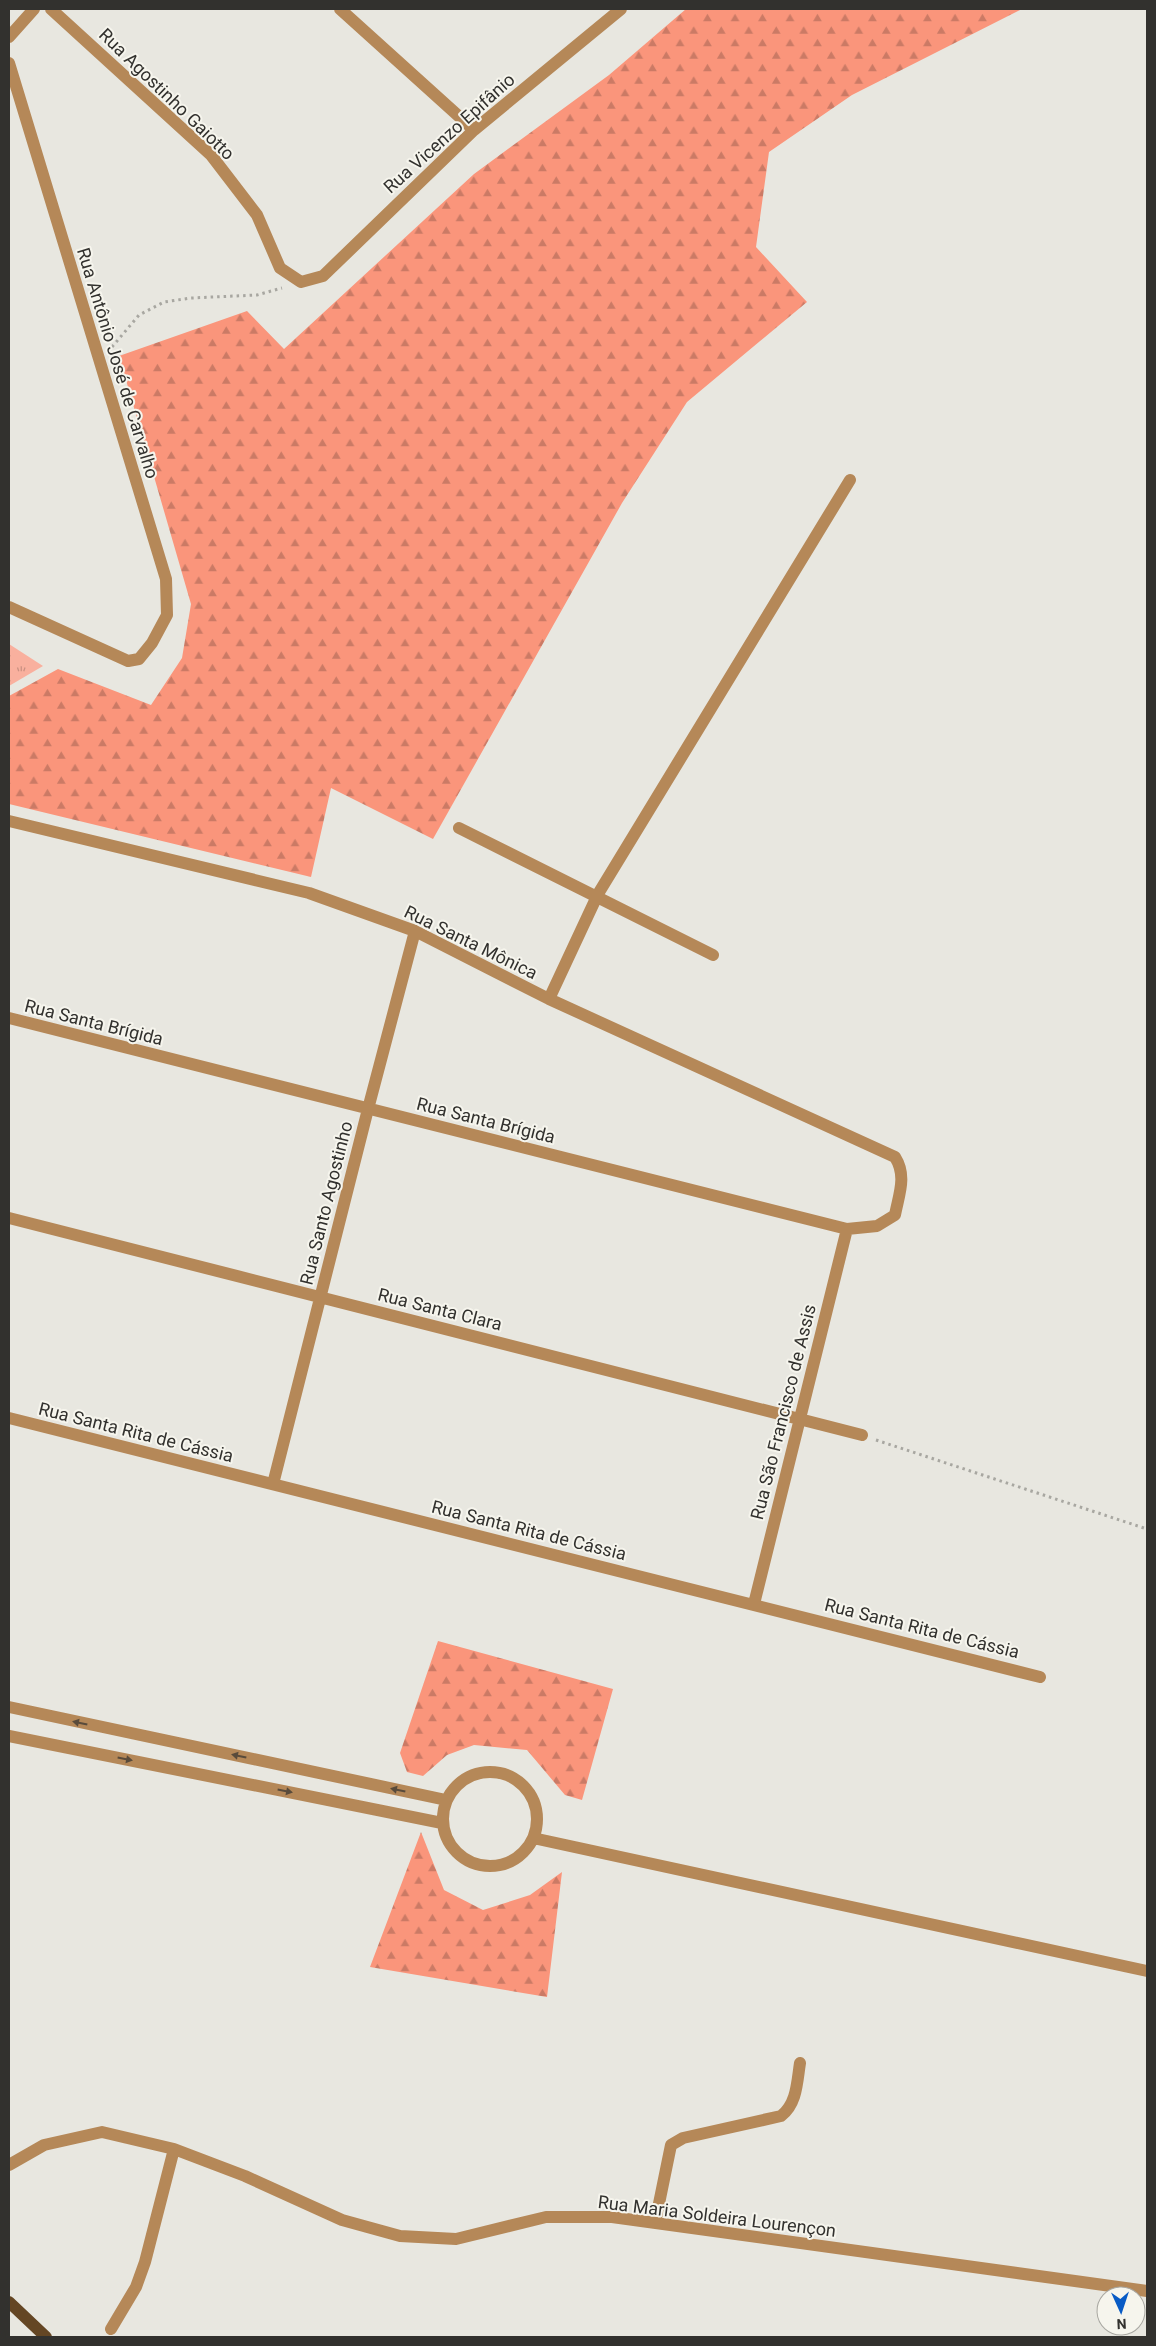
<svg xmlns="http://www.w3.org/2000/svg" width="1156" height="2346" viewBox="0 0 1156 2346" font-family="Roboto,sans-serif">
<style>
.forest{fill:url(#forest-firs)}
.park{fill:url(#park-tufts)}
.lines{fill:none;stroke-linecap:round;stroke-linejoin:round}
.path{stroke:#a8a7a1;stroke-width:3;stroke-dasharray:2.5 4;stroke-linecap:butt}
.minor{stroke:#b58858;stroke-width:12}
.major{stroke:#644624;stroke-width:12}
.oneway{fill:#594b3b}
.labels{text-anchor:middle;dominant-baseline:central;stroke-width:4;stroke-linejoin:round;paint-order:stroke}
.street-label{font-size:18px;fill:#32312e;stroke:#f6f5ed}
</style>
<defs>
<pattern id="forest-firs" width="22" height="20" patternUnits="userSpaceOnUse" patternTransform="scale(1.25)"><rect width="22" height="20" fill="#fa957b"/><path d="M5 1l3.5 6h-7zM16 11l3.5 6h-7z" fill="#cb7a65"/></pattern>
<pattern id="park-tufts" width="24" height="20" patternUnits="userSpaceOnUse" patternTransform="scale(1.25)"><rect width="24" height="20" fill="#f9b09e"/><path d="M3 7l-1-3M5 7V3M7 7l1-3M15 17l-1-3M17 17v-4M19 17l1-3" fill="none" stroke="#ca9081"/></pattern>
</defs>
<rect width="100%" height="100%" fill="#e8e7e0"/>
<!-- forest -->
<path class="forest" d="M686,9H1022L852,95L769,152L756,247L807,302L687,402L622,503L433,839L331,788L311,877L9,804V696L58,669L151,705L182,658L191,604L119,356L247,311L284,349L474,174L609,75Z
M438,1641L613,1689L582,1800L565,1795L527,1750L474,1745L447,1755L423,1776L407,1772L400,1753Z
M421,1832L444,1890L483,1910L530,1895L562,1872L547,1997L370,1967Z"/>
<!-- park -->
<path class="park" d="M9,644L43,666L9,686Z"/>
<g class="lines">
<!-- path -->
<path class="path" d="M112,347L139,315L164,302L191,298L257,295L282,288
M876,1440L1147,1529"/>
<!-- minor -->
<path class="minor" d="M51,9L211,155L257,215L280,268L301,282L323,276L474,130L621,9
M340,9L474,130
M9,37L34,9
M9,63L166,579L167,615L152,643L139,659L128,661L9,607
M9,821L309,893L415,931L549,999L895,1157C907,1176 899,1194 895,1215L877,1226L847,1229L9,1018
M459,828L713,955
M549,999L598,894L850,480
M9,1218L862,1435
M9,1418L1040,1677
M273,1484L368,1109L415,931
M754,1604L847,1229
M9,1707L446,1800
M9,1736L442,1823
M443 1819a47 47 0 1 1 94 0a47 47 0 1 1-94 0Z
M533,1838L1147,1971
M9,2165L44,2145L102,2132L174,2149L245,2176L342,2220L400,2236L456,2239L546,2217H612L1147,2291
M655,2223L671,2145L683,2138L781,2116C797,2104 797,2082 800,2063
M111,2329L136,2287L145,2262L174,2149"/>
<!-- major -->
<path class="major" d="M9,2302L46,2337"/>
</g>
<!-- one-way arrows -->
<defs><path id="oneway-solid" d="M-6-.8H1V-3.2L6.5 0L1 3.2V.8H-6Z" transform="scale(1.25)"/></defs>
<g class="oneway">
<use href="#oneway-solid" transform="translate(80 1723) rotate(-168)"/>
<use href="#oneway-solid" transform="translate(239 1756) rotate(-168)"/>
<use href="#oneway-solid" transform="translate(125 1759) rotate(11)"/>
<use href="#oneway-solid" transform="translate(398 1790) rotate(-168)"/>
<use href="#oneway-solid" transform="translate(285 1791) rotate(11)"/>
</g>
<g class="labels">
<!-- street labels -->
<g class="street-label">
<text transform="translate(167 94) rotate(44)">Rua Agostinho Gaiotto</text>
<text transform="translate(449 133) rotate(-42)">Rua Vicenzo Epifânio</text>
<text transform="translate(118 363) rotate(73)">Rua Antônio José de Carvalho</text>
<text transform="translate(471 942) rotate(26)">Rua Santa Mônica</text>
<text transform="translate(94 1022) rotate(14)">Rua Santa Brígida</text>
<text transform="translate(486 1120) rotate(14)">Rua Santa Brígida</text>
<text transform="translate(326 1203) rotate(-76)">Rua Santo Agostinho</text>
<text transform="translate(440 1309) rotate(14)">Rua Santa Clara</text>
<text transform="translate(783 1412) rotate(-76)">Rua São Francisco de Assis</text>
<text transform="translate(136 1432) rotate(14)">Rua Santa Rita de Cássia</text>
<text transform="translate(529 1530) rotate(14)">Rua Santa Rita de Cássia</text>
<text transform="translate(922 1628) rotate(14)">Rua Santa Rita de Cássia</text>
<text transform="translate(717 2216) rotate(7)">Rua Maria Soldeira Lourençon</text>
</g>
</g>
<!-- border -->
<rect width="1156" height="2346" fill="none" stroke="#32312e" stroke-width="20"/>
<!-- north arrow -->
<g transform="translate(1121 2311) rotate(177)"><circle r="24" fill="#f6f5ed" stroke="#a8a7a1"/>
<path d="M0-4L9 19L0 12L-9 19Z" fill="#085bc5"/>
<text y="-8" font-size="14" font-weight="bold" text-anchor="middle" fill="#32312e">N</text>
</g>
</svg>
